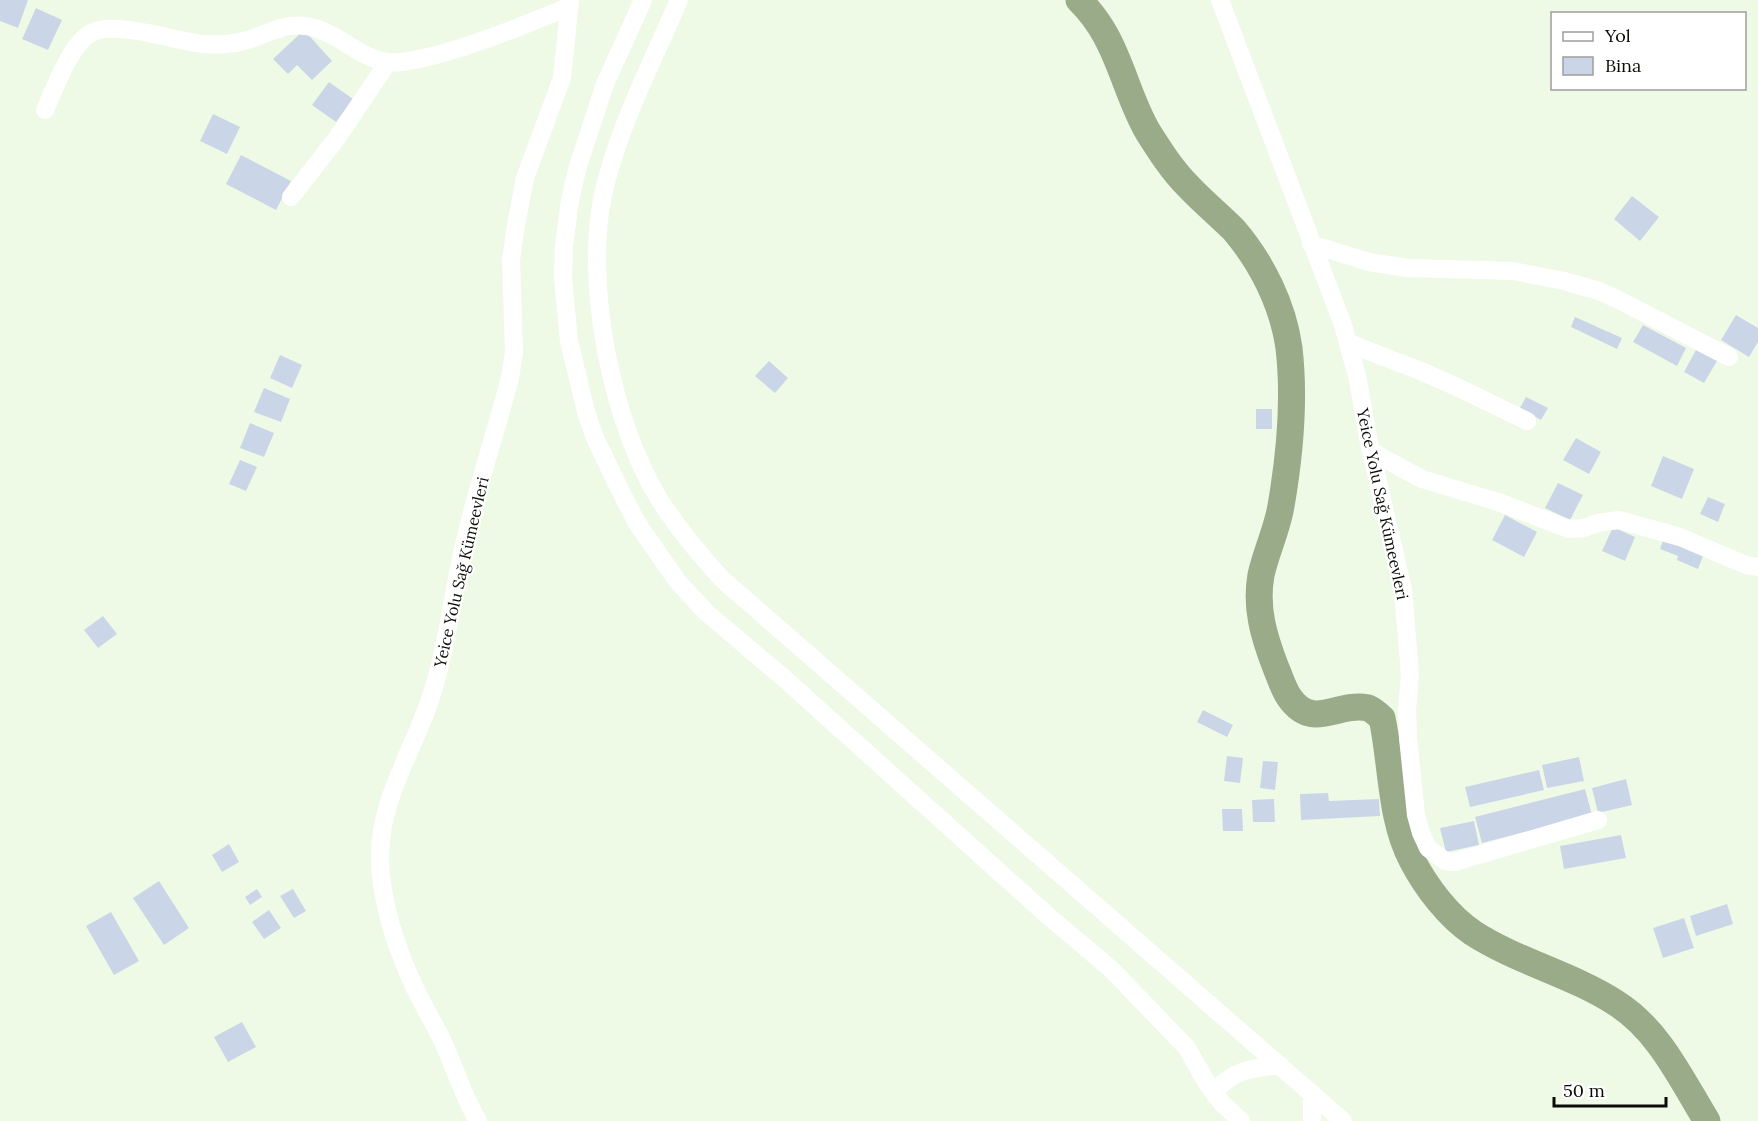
<svg xmlns="http://www.w3.org/2000/svg" width="1758" height="1121" viewBox="0 0 1758 1121" font-family="Lora,serif">
<style>
.lines{fill:none;stroke-linecap:round;stroke-linejoin:round}
.river{stroke:#99ab88;stroke-width:27}
.building{fill:#cad6e8}
.minor{stroke:#fff;stroke-width:18}
.labels{text-anchor:middle;dominant-baseline:central;stroke-width:4.5;stroke-linejoin:round;paint-order:stroke}
.street-label{font-size:16px;fill:#0a0d07;stroke:#fff}
</style>
<rect width="100%" height="100%" fill="#effae6"/>
<g class="lines">
<!-- river -->
<path class="river" d="M1079,0C1090,11 1099,23 1106,36C1123,67 1130,101 1148,132C1160,151 1172,170 1188,186C1203,202 1219,215 1234,230C1262,263 1283,305 1289,348C1295,400 1290,454 1281,506C1277,530 1266,552 1261,575C1255,608 1264,637 1276,668C1280,677 1283,688 1289,697C1313,732 1338,701 1368,708C1372,709 1378,715 1382,718C1392,764 1390,819 1412,860C1426,887 1448,916 1473,933C1518,962 1571,974 1616,1003C1659,1030 1681,1079 1707,1121"/>
</g>
<!-- building -->
<path class="building" d="M0,0H28L18,28L0,21Z
M36,8L62,20L48,50L22,39Z
M304,30L332,61L312,80L297,65L288,74L273,59Z
M329,82L353,99L336,122L312,105Z
M213,114L240,127L227,154L200,141Z
M241,155L291,181L276,210L226,184Z
M1632,196L1659,217L1640,241L1614,219Z
M1736,315L1758,328V342L1749,357L1721,340Z
M1575,317L1622,338L1617,349L1571,327Z
M1643,325L1686,348L1677,366L1633,342Z
M1696,350L1717,361L1704,383L1684,372Z
M280,355L302,365L292,388L270,378Z
M769,361L788,378L775,393L755,376Z
M264,388L290,399L281,422L254,412Z
M1526,397L1548,408L1541,420L1520,408Z
M1256,409H1272V429H1256Z
M250,423L274,433L264,457L240,448Z
M1576,438L1601,452L1589,474L1563,460Z
M1663,456L1694,469L1682,499L1651,486Z
M240,460L257,467L246,491L229,484Z
M1558,483L1583,495L1570,520L1545,508Z
M1708,497L1725,504L1718,522L1700,514Z
M1505,515L1537,532L1524,557L1492,540Z
M1613,527L1635,537L1625,561L1602,551Z
M1664,538L1705,551L1698,569L1677,560L1678,556L1660,549Z
M103,616L117,634L98,648L84,630Z
M1203,710L1233,725L1227,737L1197,722Z
M1227,756L1243,758L1240,783L1224,781Z
M1579,757L1584,781L1547,788L1542,765Z
M1263,761L1278,762L1275,790L1260,788Z
M1539,770L1544,790L1470,807L1465,787Z
M1626,779L1632,805L1598,813L1592,788Z
M1585,789L1592,815L1482,843L1475,817Z
M1328,793L1329,801L1379,799L1380,816L1301,820L1300,794Z
M1274,799L1275,822H1253L1252,800Z
M1222,809H1242L1243,831H1223Z
M1474,821L1479,845L1446,852L1440,828Z
M1621,835L1626,858L1564,869L1560,846Z
M229,844L239,862L222,872L212,855Z
M159,881L189,928L164,945L133,898Z
M257,889L262,897L250,905L245,897Z
M293,889L306,911L294,918L280,896Z
M1727,904L1733,924L1696,936L1690,916Z
M269,910L281,928L264,939L252,922Z
M111,912L139,961L114,975L86,926Z
M1684,918L1694,948L1663,958L1653,928Z
M242,1022L256,1047L228,1062L214,1037Z"/>
<g class="lines">
<!-- minor -->
<path class="minor" d="M643,0L605,84L578,166L570,200L564,246L563,278L569,341L586,412L595,438L622,494L637,523L678,582L707,613L786,680L1046,914L1112,970L1187,1048L1208,1085L1221,1102L1241,1121
M679,0C652,63 618,127 603,195C584,284 612,425 661,502C679,530 700,555 723,580L1343,1121
M1220,0L1343,325L1358,380L1368,438L1403,590L1410,675L1407,710L1408,738L1416,815L1421,833L1428,848L1445,861L1454,862L1598,820
M45,110C54,90 71,43 91,33C115,20 175,41 203,44C217,45 234,44 248,40C272,32 291,19 318,29C342,37 361,58 387,62C402,64 418,59 432,56C479,44 524,25 569,7
M291,197L337,138L388,62
M1311,244L1369,262L1408,268L1513,271L1564,281L1599,291L1619,300L1729,357
M1348,342C1369,352 1390,359 1413,368C1452,383 1489,403 1527,421
M1372,452L1422,479L1498,502L1569,529L1584,528L1598,523L1619,520L1680,537L1746,565L1758,567
M1214,1093C1231,1070 1253,1068 1280,1065
M1312,1093V1121
M478,1121C463,1096 455,1068 443,1042C433,1020 419,1000 410,977C394,941 381,898 380,859C379,801 412,753 430,700C446,651 452,599 463,549C476,491 495,435 510,378L514,352L511,260L516,225L525,178L562,78L570,0"/>
</g>
<g class="labels">
<!-- street labels -->
<g class="street-label">
<text transform="translate(1383 504) rotate(78)">Yeice Yolu Sağ Kümeevleri</text>
<text transform="translate(461 572) rotate(-77)">Yeice Yolu Sağ Kümeevleri</text>
</g>
</g>
<!-- legend -->
<rect x="1551" y="12" width="195" height="78" fill="#ffffff" stroke="#9d9e9c" stroke-width="1.5"/>
<rect x="1563" y="32" width="30" height="9" fill="#ffffff" stroke="#9d9e9c" stroke-width="1.5"/>
<text x="1605" y="42" font-size="18" fill="#0a0d07">Yol</text>
<rect x="1563" y="57" width="30" height="18" fill="#cad6e8" stroke="#9d9e9c" stroke-width="1.5"/>
<text x="1605" y="72" font-size="18" fill="#0a0d07">Bina</text>
<!-- scale -->
<path d="M1554 1097v9h112v-9" fill="none" stroke="#0a0d07" stroke-width="3"/>
<text x="1563" y="1097" font-size="18" fill="#0a0d07" stroke="#ffffff" stroke-width="4.5" paint-order="stroke">50 m</text>
</svg>
